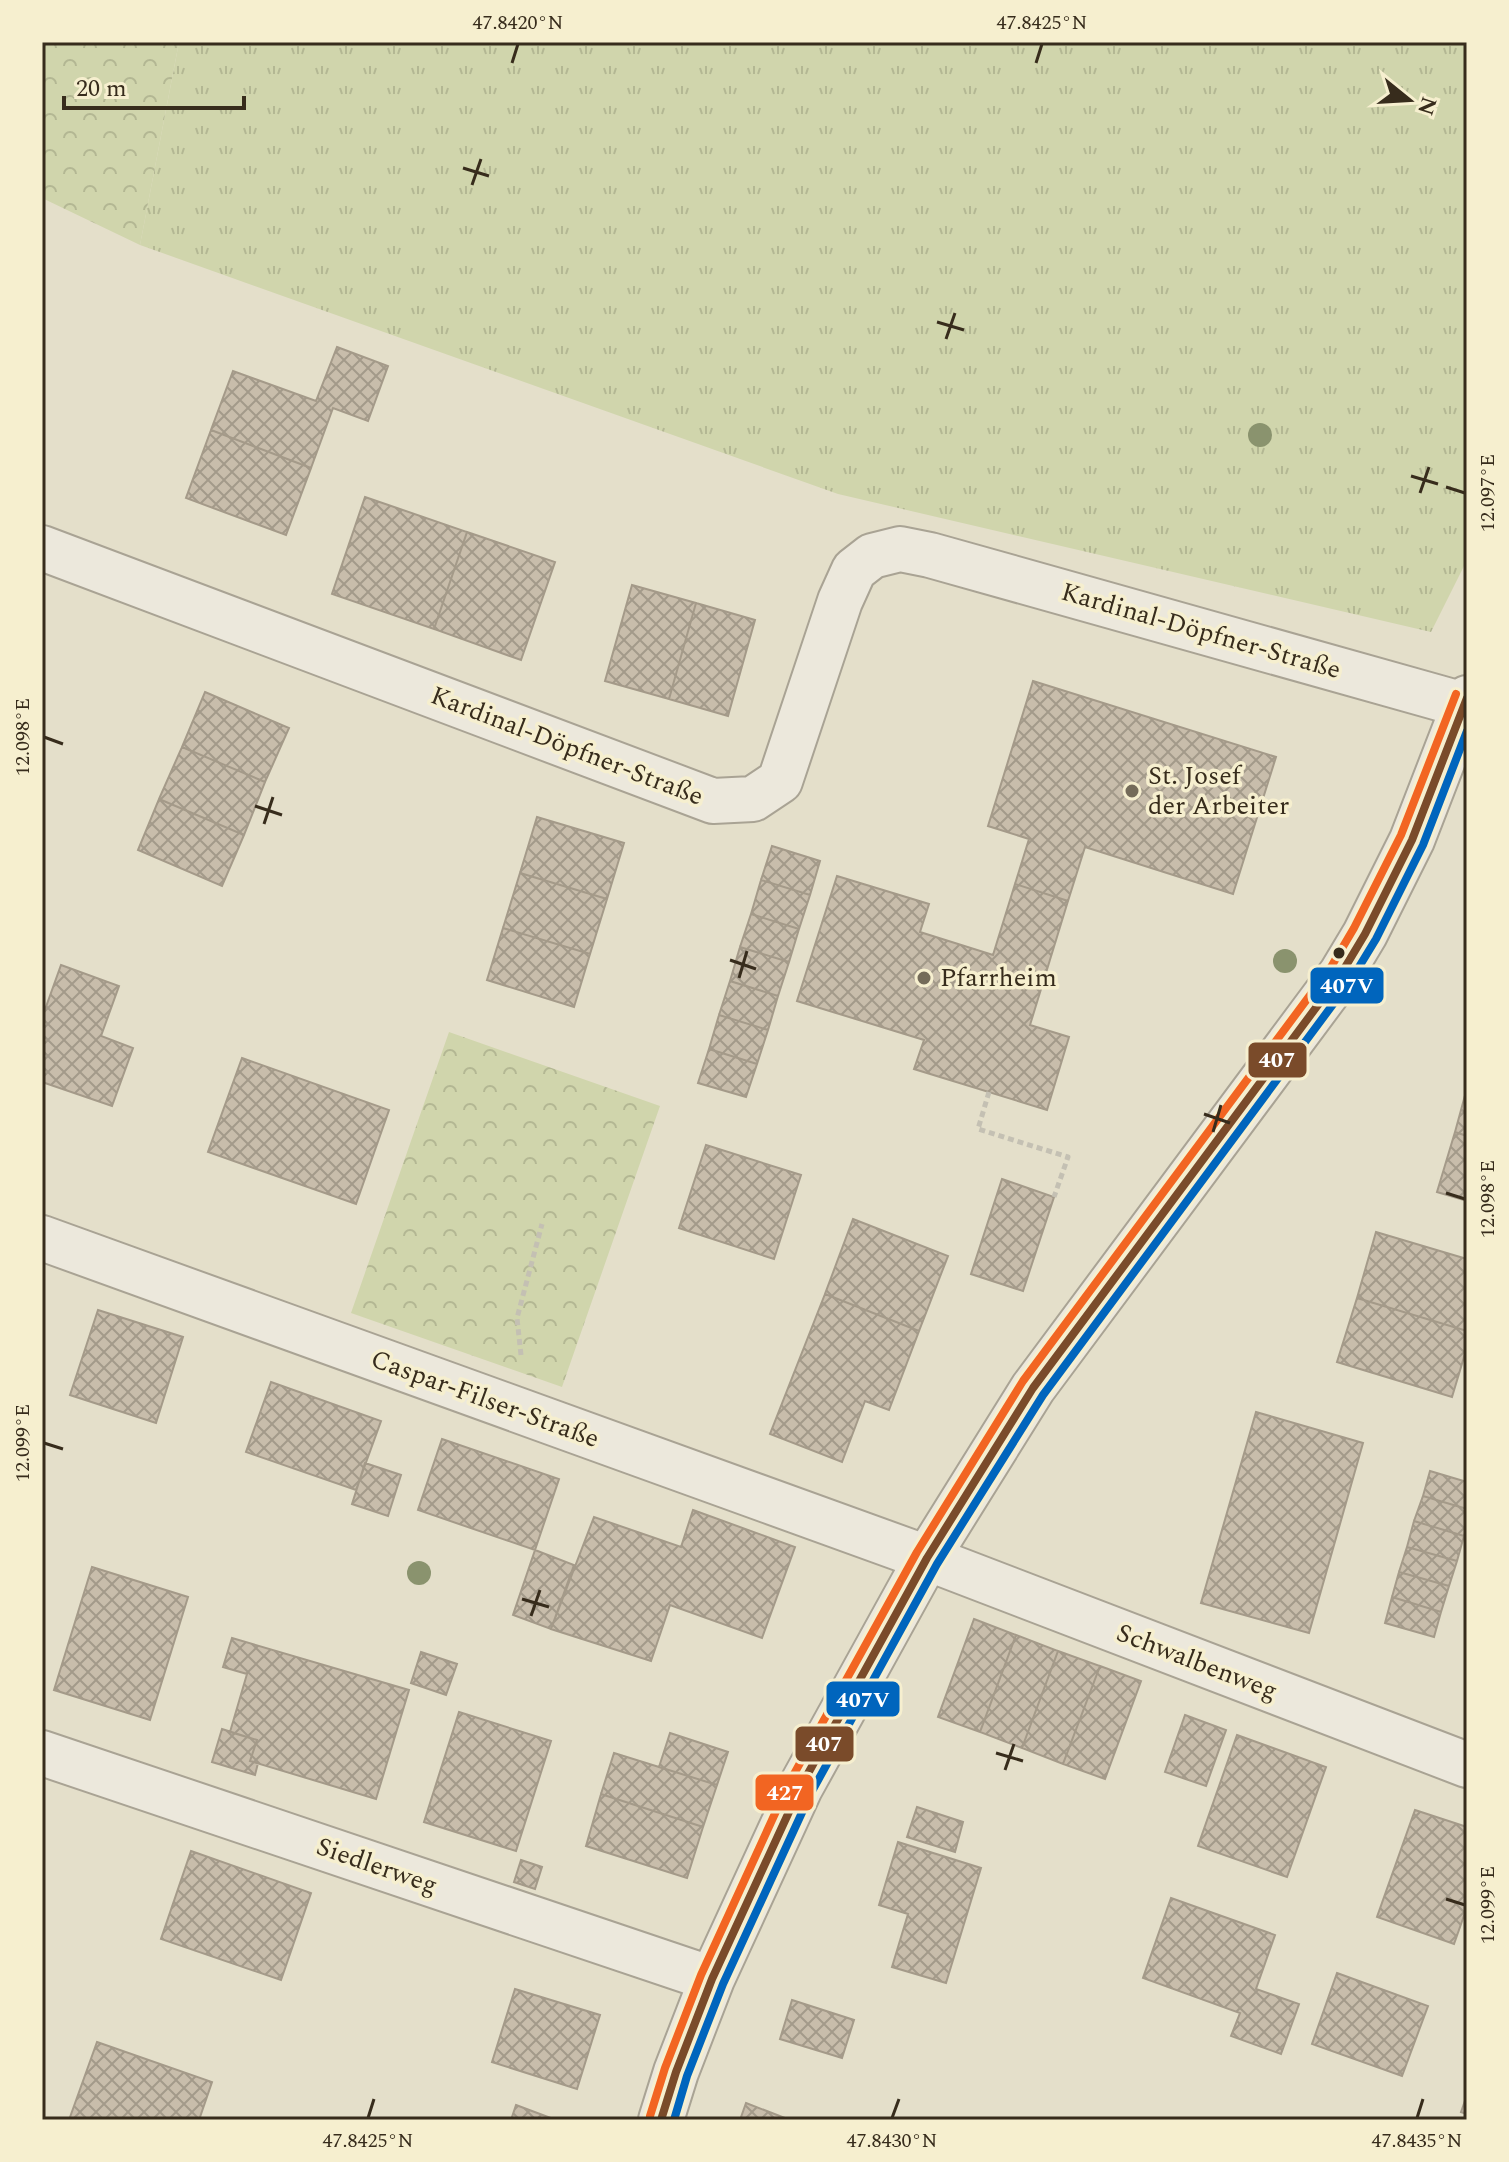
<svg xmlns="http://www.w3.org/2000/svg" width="1509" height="2162" viewBox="0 0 1509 2162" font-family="Spectral,serif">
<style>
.grass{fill:url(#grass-tufts)}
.forest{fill:url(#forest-crowns)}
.building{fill:url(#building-cross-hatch);stroke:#a49a89;stroke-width:2}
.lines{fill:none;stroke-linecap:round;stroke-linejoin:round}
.street-casing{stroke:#a9a394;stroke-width:48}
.path{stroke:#c4c0b3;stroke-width:5;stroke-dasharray:6 4;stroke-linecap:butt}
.street{stroke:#ece8dc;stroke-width:44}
.bus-1-casing{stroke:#f6efcf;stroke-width:14}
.bus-2-casing{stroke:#f6efcf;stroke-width:14}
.bus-3-casing{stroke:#f6efcf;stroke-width:14}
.bus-1{stroke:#7a4b2a;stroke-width:8}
.bus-2{stroke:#0065bd;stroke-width:8}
.bus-3{stroke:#f26522;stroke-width:8}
.tree{fill:#8a936e}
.ticks{fill:none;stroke:#372c1c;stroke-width:3}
.poi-dot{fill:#746b59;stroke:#f6efcf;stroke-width:3}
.bus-dot{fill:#372c1c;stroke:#f6efcf;stroke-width:3}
.labels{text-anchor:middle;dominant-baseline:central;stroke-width:7;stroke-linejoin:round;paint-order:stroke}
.street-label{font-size:26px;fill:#372c1c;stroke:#f6efcf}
.poi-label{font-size:26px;fill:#372c1c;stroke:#f6efcf;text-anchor:start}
.line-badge{stroke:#f6efcf;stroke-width:3}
.badge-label{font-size:22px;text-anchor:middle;font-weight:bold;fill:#fff}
.neatline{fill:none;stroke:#372c1c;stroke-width:3}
.ticks-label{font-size:20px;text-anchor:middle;fill:#372c1c}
</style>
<defs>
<pattern id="grass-tufts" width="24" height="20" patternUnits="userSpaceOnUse" patternTransform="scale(2)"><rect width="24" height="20" fill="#d0d5ac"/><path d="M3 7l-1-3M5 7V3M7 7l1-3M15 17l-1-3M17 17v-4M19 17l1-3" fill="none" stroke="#b3b793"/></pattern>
<pattern id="forest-crowns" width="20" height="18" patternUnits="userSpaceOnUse" patternTransform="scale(2)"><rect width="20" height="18" fill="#d0d5ac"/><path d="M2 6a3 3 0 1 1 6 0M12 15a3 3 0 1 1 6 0" fill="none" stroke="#b3b793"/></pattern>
<pattern id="building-cross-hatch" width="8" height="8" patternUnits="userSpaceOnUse" patternTransform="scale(2)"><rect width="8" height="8" fill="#c8bdab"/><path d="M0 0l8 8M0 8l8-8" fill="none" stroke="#a39a8a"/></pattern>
</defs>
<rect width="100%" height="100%" fill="#e4dfca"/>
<!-- grass -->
<path class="grass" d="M179,42H1467V560L1431,632L838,494L140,245Z"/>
<!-- forest -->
<path class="forest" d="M42,42H179L140,245L42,198Z
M449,1032L660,1106L562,1387L351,1313Z"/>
<!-- building -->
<path class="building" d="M337,347L388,366L368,421L333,408L311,468L211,430L233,371L316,401Z
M211,430L311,468L286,535L186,498Z
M365,497L467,532L434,629L332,594Z
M467,532L555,562L521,660L434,629Z
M632,585L696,603L669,699L605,681Z
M696,603L755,620L728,716L669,699Z
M1033,681L1276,757L1233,894L1085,847L1068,901L1015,884L1029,839L988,826Z
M205,692L289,728L265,782L182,747Z
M182,747L265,782L244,835L159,799Z
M159,799L244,835L222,886L138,850Z
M537,817L624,843L607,899L520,873Z
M772,846L820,861L810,895L761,880Z
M520,873L607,899L590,954L503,928Z
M837,876L929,904L920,932L993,955L1015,884L1068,901L1030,1025L1069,1037L1047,1110L914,1069L924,1040L797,1001Z
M761,880L810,895L799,929L751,914Z
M751,914L799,929L789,962L740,947Z
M503,928L590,954L574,1007L487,980Z
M740,947L789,962L778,996L730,981Z
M61,965L119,986L101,1036L133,1048L112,1106L42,1082V1018Z
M730,981L778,996L768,1030L719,1015Z
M719,1015L768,1030L757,1064L709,1049Z
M709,1049L757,1064L746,1097L698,1083Z
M242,1058L389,1110L356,1204L208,1152Z
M1467,1088V1136L1455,1132Z
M1455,1132L1467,1136V1201L1437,1192Z
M706,1145L801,1175L774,1259L679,1228Z
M1002,1179L1054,1197L1023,1291L971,1274Z
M853,1219L948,1256L919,1331L825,1294Z
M1376,1232L1467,1259V1331L1357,1298Z
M825,1294L919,1331L889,1410L865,1401L842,1462L770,1434Z
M1357,1298L1467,1331V1347L1452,1397L1337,1362Z
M98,1310L183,1337L156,1423L70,1395Z
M271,1382L381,1421L356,1490L246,1452Z
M1256,1412L1363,1443L1309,1633L1201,1603Z
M442,1439L559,1479L535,1550L418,1510Z
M365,1463L401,1475L388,1516L352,1504Z
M1430,1471L1467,1482V1509L1423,1496Z
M1423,1496L1467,1509V1527L1464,1536L1414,1521Z
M693,1510L795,1547L762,1638L670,1605L651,1661L551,1629L594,1517L681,1547Z
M1414,1521L1464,1536L1457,1561L1407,1547Z
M1407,1547L1457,1561L1449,1586L1399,1572Z
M535,1550L574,1565L551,1629L513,1615Z
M92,1567L188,1597L150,1720L54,1690Z
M1399,1572L1449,1586L1441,1612L1392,1597Z
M1392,1597L1441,1612L1434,1637L1385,1623Z
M974,1619L1016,1635L980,1732L938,1717Z
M1016,1635L1058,1651L1022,1748L980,1732Z
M232,1638L409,1690L376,1799L250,1761L257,1740L230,1732L247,1674L223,1667Z
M1058,1651L1100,1666L1063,1764L1022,1748Z
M421,1652L457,1664L446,1695L411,1683Z
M1100,1666L1141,1681L1105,1779L1063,1764Z
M459,1712L551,1741L516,1851L424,1822Z
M1185,1715L1226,1730L1206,1786L1165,1772Z
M222,1729L257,1740L250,1761L258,1763L255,1775L212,1762Z
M670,1733L728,1752L717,1785L659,1767Z
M1237,1735L1326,1767L1287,1877L1198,1846Z
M614,1753L717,1785L703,1827L601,1794Z
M601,1794L703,1827L687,1878L586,1846Z
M917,1807L963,1822L955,1852L907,1837Z
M1415,1810L1467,1827V1907L1454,1944L1377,1917Z
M898,1842L981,1868L946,1983L892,1967L908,1914L879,1905Z
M191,1851L311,1893L281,1980L161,1939Z
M521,1860L542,1867L535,1889L514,1882Z
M1171,1898L1275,1935L1256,1989L1299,2004L1281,2054L1231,2036L1240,2013L1143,1978Z
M1337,1973L1428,2006L1402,2076L1312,2044Z
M515,1989L600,2015L577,2089L492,2062Z
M792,2000L854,2020L842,2058L780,2039Z
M97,2042L212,2082L199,2120H69Z
M1467,2095V2114L1461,2112Z
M746,2103L790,2120H740Z
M516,2105L556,2120H511Z"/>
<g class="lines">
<defs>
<path id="street" d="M42,548L713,801L753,799L780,781L840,601L854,570L872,556L900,549L930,555L1464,705
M42,1238L927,1558L1467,1765
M42,1753L712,1979
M661,2120L676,2072L712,1979L800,1788L927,1558L1033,1388L1341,974L1365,934L1412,840L1467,698"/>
</defs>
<!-- street casing -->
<use href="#street" class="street-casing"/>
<!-- path -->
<path class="path" d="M989,1092L978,1129L1068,1157L1054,1197
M521,1355L517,1318L542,1224"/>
<!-- street -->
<use href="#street" class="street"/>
<defs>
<path id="bus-1" d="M661,2120L676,2072L712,1979L800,1788L927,1558L1033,1388L1341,974L1365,934L1412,840L1467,698"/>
<path id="bus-2" d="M674,2120L687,2076L723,1984L811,1793L937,1564L1043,1395L1351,980L1376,939L1423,845L1467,731"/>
<path id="bus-3" d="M650,2116L665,2068L701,1975L789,1783L917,1552L1023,1381L1331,967L1354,928L1401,835L1456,694"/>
</defs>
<!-- bus-1 casing -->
<use href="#bus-1" class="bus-1-casing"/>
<!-- bus-2 casing -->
<use href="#bus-2" class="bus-2-casing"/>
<!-- bus-3 casing -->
<use href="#bus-3" class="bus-3-casing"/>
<!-- bus-1 -->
<use href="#bus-1" class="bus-1"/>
<!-- bus-2 -->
<use href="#bus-2" class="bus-2"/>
<!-- bus-3 -->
<use href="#bus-3" class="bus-3"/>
</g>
<!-- trees -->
<g class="tree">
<circle cx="1260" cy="435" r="12"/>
<circle cx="1285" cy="961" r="12"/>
<circle cx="419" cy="1573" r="12"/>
</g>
<!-- ticks -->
<path class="ticks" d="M512,63L518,44M1036,63L1042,44M463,168L489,176M472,185L481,159M937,322L964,330M946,339L955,313M1411,476L1438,484M1446,487L1465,493M1420,493L1429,467M44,737L63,744M255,806L282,815M264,824L273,797M730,960L756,969M739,978L747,951M1204,1114L1230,1123M1213,1132L1221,1105M1446,1193L1465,1199M44,1443L63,1449M522,1599L549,1607M531,1616L540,1590M996,1753L1023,1761M1005,1770L1014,1744M1446,1899L1465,1905M368,2118L374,2099M892,2118L899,2099M1417,2118L1423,2099"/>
<!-- markers -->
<g class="poi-dot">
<circle cx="1132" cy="791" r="8"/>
<circle cx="924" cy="978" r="8"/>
</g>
<circle class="bus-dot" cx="1339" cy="953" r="7"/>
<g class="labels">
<!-- street labels -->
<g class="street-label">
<text transform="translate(1201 631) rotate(16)">Kardinal-Döpfner-Straße</text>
<text transform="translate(567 746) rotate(21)">Kardinal-Döpfner-Straße</text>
<text transform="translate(485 1399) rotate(20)">Caspar-Filser-Straße</text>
<text transform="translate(1197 1662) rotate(21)">Schwalbenweg</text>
<text transform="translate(377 1866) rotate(19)">Siedlerweg</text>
</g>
<!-- poi labels -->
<g class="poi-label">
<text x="1148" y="776">St. Josef<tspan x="1148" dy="30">der Arbeiter</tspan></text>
<text x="940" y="978">Pfarrheim</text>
</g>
</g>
<g class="line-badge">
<rect x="1309" y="966" width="76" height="39" rx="8" fill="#0065bd"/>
<rect x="1247" y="1041" width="61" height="38" rx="8" fill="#7a4b2a"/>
<rect x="825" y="1680" width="76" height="38" rx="8" fill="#0065bd"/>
<rect x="794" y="1725" width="61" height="38" rx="8" fill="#7a4b2a"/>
<rect x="754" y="1773" width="61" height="39" rx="8" fill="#f26522"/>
</g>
<g class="badge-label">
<text x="1347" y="993">407V</text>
<text x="1277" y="1067">407</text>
<text x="863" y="1707">407V</text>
<text x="824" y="1751">407</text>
<text x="785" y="1800">427</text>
</g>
<!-- border -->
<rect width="1509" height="2162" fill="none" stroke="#f6efcf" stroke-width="88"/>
<!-- north arrow -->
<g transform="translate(1409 100) rotate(108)" stroke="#f6efcf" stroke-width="6" paint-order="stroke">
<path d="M0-6L14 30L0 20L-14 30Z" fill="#372c1c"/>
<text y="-12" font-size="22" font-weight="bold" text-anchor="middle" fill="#372c1c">N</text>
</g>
<!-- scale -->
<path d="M64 96v12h180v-12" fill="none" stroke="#372c1c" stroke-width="4"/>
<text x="76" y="96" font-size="24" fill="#372c1c" stroke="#f6efcf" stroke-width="6" paint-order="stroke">20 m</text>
<rect x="44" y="44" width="1421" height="2074" class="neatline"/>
<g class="ticks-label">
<text x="518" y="29">47.8420°N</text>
<text x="1042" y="29">47.8425°N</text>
<text transform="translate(1487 493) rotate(-90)" y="7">12.097°E</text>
<text transform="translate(22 737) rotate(-90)" y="7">12.098°E</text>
<text transform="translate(1487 1199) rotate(-90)" y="7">12.098°E</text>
<text transform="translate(22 1443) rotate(-90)" y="7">12.099°E</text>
<text transform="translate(1487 1905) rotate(-90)" y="7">12.099°E</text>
<text x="368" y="2147">47.8425°N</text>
<text x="892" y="2147">47.8430°N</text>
<text x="1417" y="2147">47.8435°N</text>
</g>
</svg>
